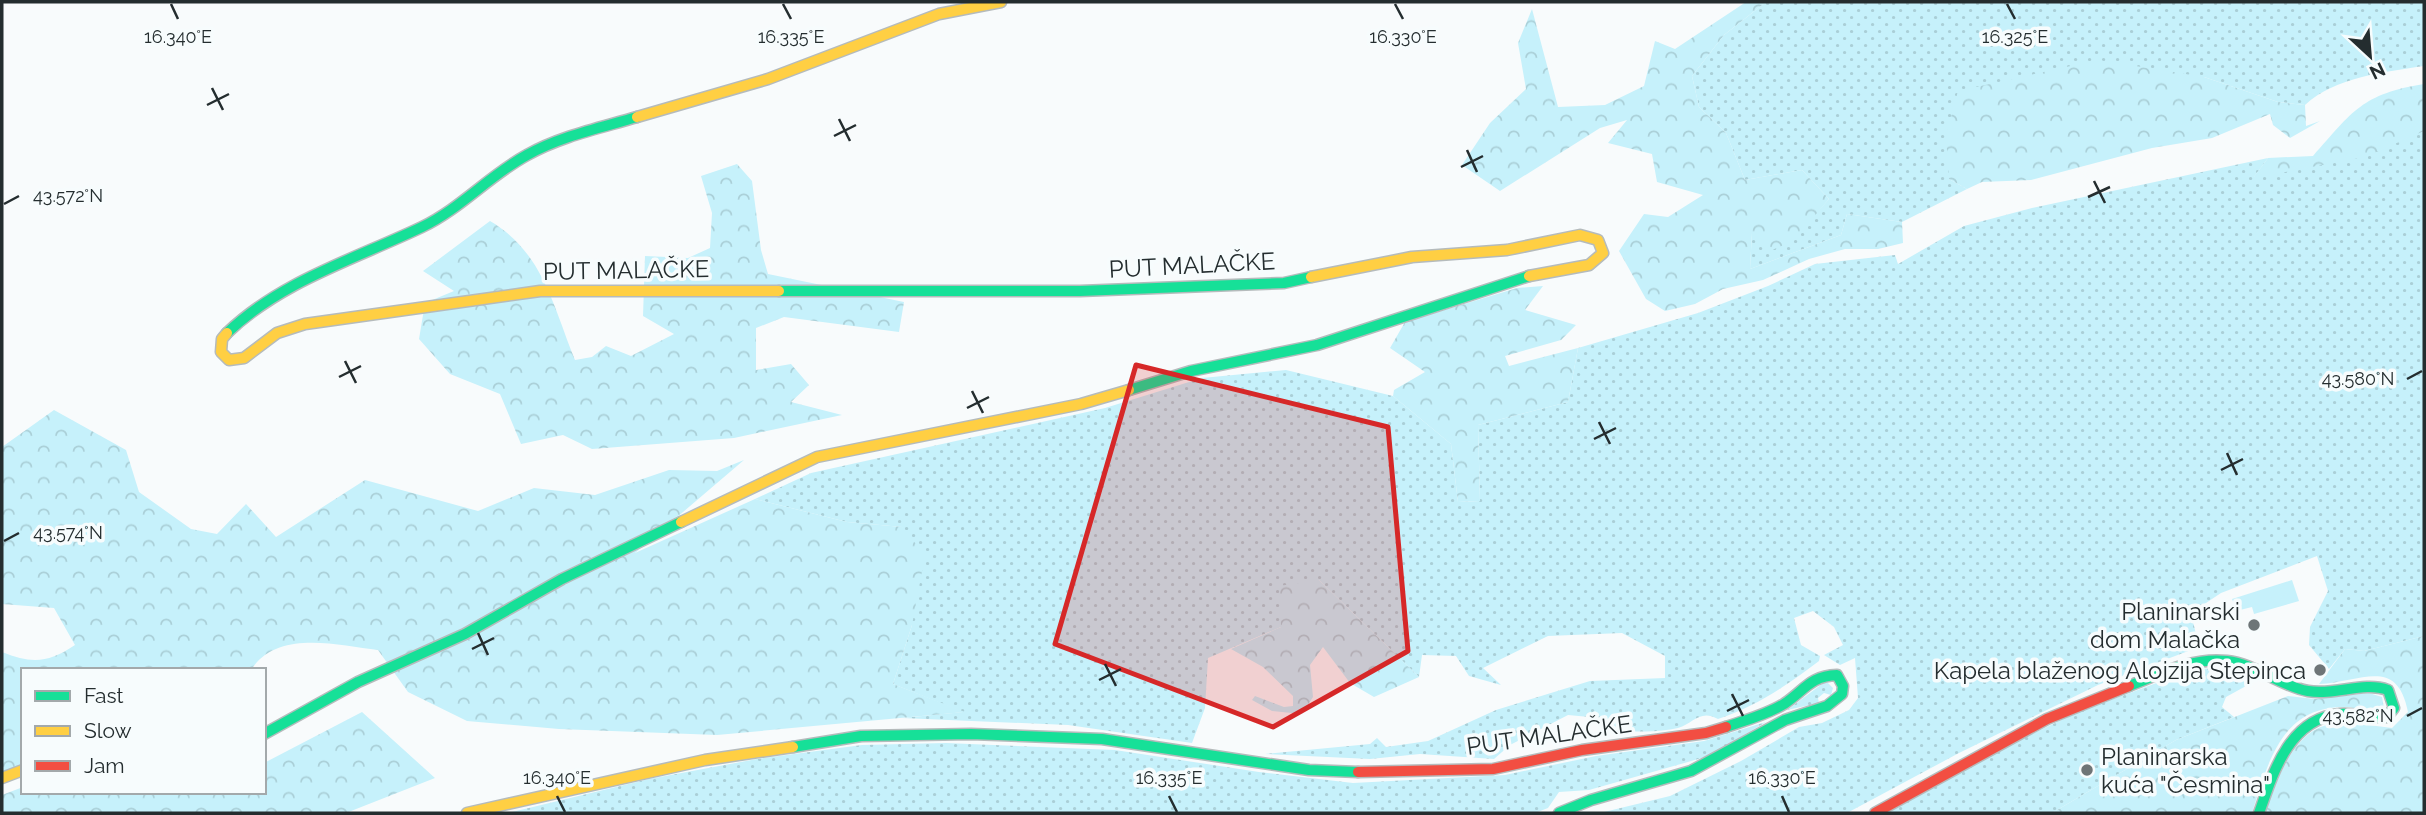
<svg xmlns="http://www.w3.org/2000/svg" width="2426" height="815" viewBox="0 0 2426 815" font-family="Raleway,sans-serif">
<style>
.grass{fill:url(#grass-dots)}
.forest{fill:url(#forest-crowns)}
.garden{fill:#c6f1fb}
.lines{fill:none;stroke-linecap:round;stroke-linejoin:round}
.fast-casing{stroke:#b5bbbc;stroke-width:13}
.slow-casing{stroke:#b5bbbc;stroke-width:13}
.jam-casing{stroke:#b5bbbc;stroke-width:13}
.fast{stroke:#16e098;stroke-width:10}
.slow{stroke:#ffcf43;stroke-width:10}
.jam{stroke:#f24e42;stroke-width:10}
.marked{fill:#d62828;fill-opacity:0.2;stroke:#d62828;stroke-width:5;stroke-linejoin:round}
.ticks{fill:none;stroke:#242d2f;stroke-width:2.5}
.poi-dot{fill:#6e7577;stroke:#f7fcfd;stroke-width:2.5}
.labels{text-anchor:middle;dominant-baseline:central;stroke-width:7;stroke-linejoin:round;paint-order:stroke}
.street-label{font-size:24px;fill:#242d2f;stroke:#f7fcfd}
.poi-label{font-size:24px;fill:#242d2f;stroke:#f7fcfd;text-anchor:end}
.ticks-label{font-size:18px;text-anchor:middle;fill:#242d2f;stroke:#f7fcfd;stroke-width:7;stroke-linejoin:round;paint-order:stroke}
</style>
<defs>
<pattern id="grass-dots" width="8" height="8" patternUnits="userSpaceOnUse" patternTransform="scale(1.75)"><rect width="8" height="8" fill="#c6f1fb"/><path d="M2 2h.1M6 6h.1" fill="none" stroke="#aacfd7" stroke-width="1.8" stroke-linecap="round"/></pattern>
<pattern id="forest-crowns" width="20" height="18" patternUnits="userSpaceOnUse" patternTransform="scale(1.75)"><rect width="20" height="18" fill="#c6f1fb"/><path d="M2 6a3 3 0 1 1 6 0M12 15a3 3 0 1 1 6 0" fill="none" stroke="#aacfd7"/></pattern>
</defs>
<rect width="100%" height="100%" fill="#f8fbfc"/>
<!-- grass -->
<path class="grass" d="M1766,2H2424V66C2385,72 2335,77 2305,105L2278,102L2204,77L1949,179L1967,189L1902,222L1847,214L1841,235L1750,269L1752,232L1809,221L1829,199L1802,170L1745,180L1726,133L1699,107L1692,76L1724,35Z
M2424,131V636L2364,651L2345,649L2329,669L2309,645L2310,627L2328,591L2317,556L2221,593L2191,613L2199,647L2098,685L1959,753L1847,813H1600L1670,796L1741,761L1799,727L1822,723L1849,710L1858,698L1855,658L1840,665L1824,655L1843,645L1834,627L1813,611L1794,618L1801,645L1820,656L1819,661C1786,686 1757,706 1718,719C1700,709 1694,723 1678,728C1658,733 1632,731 1611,732L1600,718L1568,715L1510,745L1494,759L1420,754L1370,759L1265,754L1370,744L1377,738L1386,747L1428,741L1496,710L1590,681L1665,678V656L1622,633L1548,636L1483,668L1501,685L1469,676L1456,656L1422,655L1419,677L1319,580L1281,627L1208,658L1205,708L1192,743L1068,725L902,718L963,712L893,684L912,625L902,527L847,522L755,499L811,473L1105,408L1202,378L1286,370L1393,396L1451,444L1458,502L1480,501L1478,425L1568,402L1578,348L1698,313L1768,286L1815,264L1895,255L1898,264L1964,226L2032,208L2268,158L2254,177Z
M2227,668L2242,678L2246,686L2226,697L2222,707L2234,717L2176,740L2052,813H1888L2015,742L2076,713L2194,669Z
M1826,681L1833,688L1831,695L1824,693L1818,698L1819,703L1787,710Z
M1766,722L1709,756L1589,790L1559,792L1548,808L1535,813H508L649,779L757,759L862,745L946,743L1115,750L1259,772L1353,783L1505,775L1596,756L1704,741Z"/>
<!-- forest -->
<path class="forest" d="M1746,2H1766L1724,35L1692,76L1699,107L1726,133L1745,180L1802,170L1829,199L1793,241L1772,250L1752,233L1750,269L1841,235L1847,214L1902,222L1903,243L1878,249H1845L1809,259L1763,280L1723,289L1695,304L1665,311L1646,299L1619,251L1644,214L1668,217L1703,195L1657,182L1652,154L1608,143L1627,120L1600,128L1500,191L1462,165L1490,123L1526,89L1518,43L1532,9L1558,107L1605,105L1644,86L1655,41L1675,49Z
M2098,60L2204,77L2278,102L2305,105L2306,126L2320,121L2290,138L2273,125L2270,114L2212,138L2152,148L2031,180L1982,182L1967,189L1949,179L1946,136L1958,91Z
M2424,84V131L2365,157L2253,178L2268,158L2313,156C2353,111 2362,94 2424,84Z
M737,164L752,181L761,250L768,274L904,302L899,332L784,317L756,328V370L791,364L809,385L791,402L842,415L734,438L592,449L563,435L521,444L500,394L450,374L419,339L425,303L454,291L423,271L490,221C543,252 553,306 575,360L592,357L606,346L631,356L674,334L643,316L645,256L688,258L710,248L712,213L701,176Z
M1543,286L1525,310L1576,325L1561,340L1505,356L1509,366L1578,348L1568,402L1478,425L1480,501L1458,502L1451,444L1393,396L1394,390L1425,372L1390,348L1405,322L1517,288Z
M54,410L126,450L139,492L191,529L217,534L246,504L276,537L365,480L478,511L534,488L595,495L669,470L717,471L744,460L635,553L755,499L847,522L902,527L925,555L912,625L893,684L965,712L717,735L559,729L467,721L408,692L378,650C337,645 277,629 251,670H23V775L2,772V652C32,664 48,663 75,645L54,608L2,604V447Z
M1319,580L1419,677L1374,697L1350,683L1323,647L1310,665L1313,697L1302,714L1272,711L1252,700L1255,696L1284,707L1293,706V696L1263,667L1231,649L1281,627L1279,586Z
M2424,636V813H2265C2277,781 2292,731 2331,724C2350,721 2373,726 2392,728L2408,712C2397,656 2362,682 2319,684L2345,649L2364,651Z
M2369,693L2382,697L2384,708C2373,715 2359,708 2347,707C2281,705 2268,763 2252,813H2052L2176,740L2288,696L2315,699Z
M362,712L435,778L346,813H2V795L23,787V792H264V763Z"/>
<!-- garden -->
<path class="garden" d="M2292,580L2299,601L2254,614L2252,607L2228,613L2227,609L2235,607L2232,599Z"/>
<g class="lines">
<defs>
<path id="fast" d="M779,291H1080L1284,283L1311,277
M227,333C281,281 355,259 422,227C460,209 490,175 527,155C561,136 600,128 637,117
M1129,390L1191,371L1317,345L1529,276
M2129,686C2160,674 2192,657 2227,661C2255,664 2280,686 2308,691C2335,696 2363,681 2388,690L2394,708L2387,717C2371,719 2355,712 2339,714C2289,719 2273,773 2259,813
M264,734L358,682L465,634L562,579L681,522
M793,747L861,736L971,734L1102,739L1309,770L1358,772
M1559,813L1591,800L1691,771L1785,720L1827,706L1842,694L1843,686L1837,675C1810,676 1805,690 1784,704C1766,715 1746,720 1726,727"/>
<path id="slow" d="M637,117L768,79L939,14L1001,2
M1311,277L1412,257L1507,250L1580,235L1598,240L1603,253L1589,265L1529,276
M227,333L222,339L221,352L229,360L244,358L277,333L305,324L540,291H779
M681,522L817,457L1081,404L1129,390
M2,778L23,770
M467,813L705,760L793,747"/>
<path id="jam" d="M1358,772L1493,769L1582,750L1706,733L1726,727
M1875,813L2047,719L2129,686"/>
</defs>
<!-- fast casing -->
<use href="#fast" class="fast-casing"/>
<!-- slow casing -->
<use href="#slow" class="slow-casing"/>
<!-- jam casing -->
<use href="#jam" class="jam-casing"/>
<!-- fast -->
<use href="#fast" class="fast"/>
<!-- slow -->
<use href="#slow" class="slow"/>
<!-- jam -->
<use href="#jam" class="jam"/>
</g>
<!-- marked area -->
<path class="marked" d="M1136,365L1388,427L1408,651L1273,727L1055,644Z"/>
<!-- ticks -->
<path class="ticks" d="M171,4L178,19M783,4L791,19M1395,4L1403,19M2007,4L2015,19M212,88L223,110M207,105L229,94M839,119L850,141M834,136L856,125M1467,150L1477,172M1461,167L1483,156M2094,181L2105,203M2088,197L2110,187M4,204L19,196M345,361L356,383M339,377L361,366M2407,379L2422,371M972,391L983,413M967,408L989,397M1599,422L1610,444M1594,439L1616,428M2227,453L2237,475M2221,470L2243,459M4,541L19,533M478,633L488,655M472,649L494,638M1105,664L1116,686M1099,680L1121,669M1732,694L1743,716M1727,711L1749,700M2407,716L2422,708M557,796L565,812M1169,796L1177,812M1782,796L1789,812"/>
<!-- markers -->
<g class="poi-dot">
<circle cx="2254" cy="625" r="7"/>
<circle cx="2320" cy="670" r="7"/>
<circle cx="2087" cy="770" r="7"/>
</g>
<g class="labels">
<!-- street labels -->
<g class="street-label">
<text transform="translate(1192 265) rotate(-3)">PUT MALAČKE</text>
<text transform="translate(626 270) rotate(-1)">PUT MALAČKE</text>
<text transform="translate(1549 735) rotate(-8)">PUT MALAČKE</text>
</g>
<!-- poi labels -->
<g class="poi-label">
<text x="2240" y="611">Planinarski<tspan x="2240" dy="28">dom Malačka</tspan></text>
<text x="2306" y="670">Kapela blaženog Alojzija Stepinca</text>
<text x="2101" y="756" text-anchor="start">Planinarska<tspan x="2101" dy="28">kuća "Česmina"</tspan></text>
</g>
</g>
<g class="ticks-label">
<text x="178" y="43">16.340°E</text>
<text x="791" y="43">16.335°E</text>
<text x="2015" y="43">16.325°E</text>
<text x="1403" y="43">16.330°E</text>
<text x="68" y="202">43.572°N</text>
<text x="2358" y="385">43.580°N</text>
<text x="68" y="539">43.574°N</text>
<text x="2358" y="722">43.582°N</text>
<text x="557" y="784">16.340°E</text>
<text x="1169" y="784">16.335°E</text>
<text x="1782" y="784">16.330°E</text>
</g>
<!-- border -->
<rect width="2426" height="815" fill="none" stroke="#242d2f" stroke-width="7"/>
<!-- legend -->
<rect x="21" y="668" width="245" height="126" fill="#f7fcfd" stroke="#a3a9ab" stroke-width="2"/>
<rect x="35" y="691" width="35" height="10" fill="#16e098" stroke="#a3a9ab" stroke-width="2"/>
<text x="84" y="703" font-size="21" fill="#242d2f">Fast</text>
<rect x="35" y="726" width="35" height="10" fill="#ffcf43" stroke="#a3a9ab" stroke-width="2"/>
<text x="84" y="738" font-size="21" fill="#242d2f">Slow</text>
<rect x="35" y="761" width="35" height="10" fill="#f24e42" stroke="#a3a9ab" stroke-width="2"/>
<text x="84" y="773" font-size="21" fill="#242d2f">Jam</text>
<!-- north arrow -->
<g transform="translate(2370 56) rotate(154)" stroke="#f7fcfd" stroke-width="5" paint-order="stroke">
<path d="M0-5L12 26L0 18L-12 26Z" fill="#242d2f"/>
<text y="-10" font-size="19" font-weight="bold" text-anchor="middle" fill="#242d2f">N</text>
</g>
</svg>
